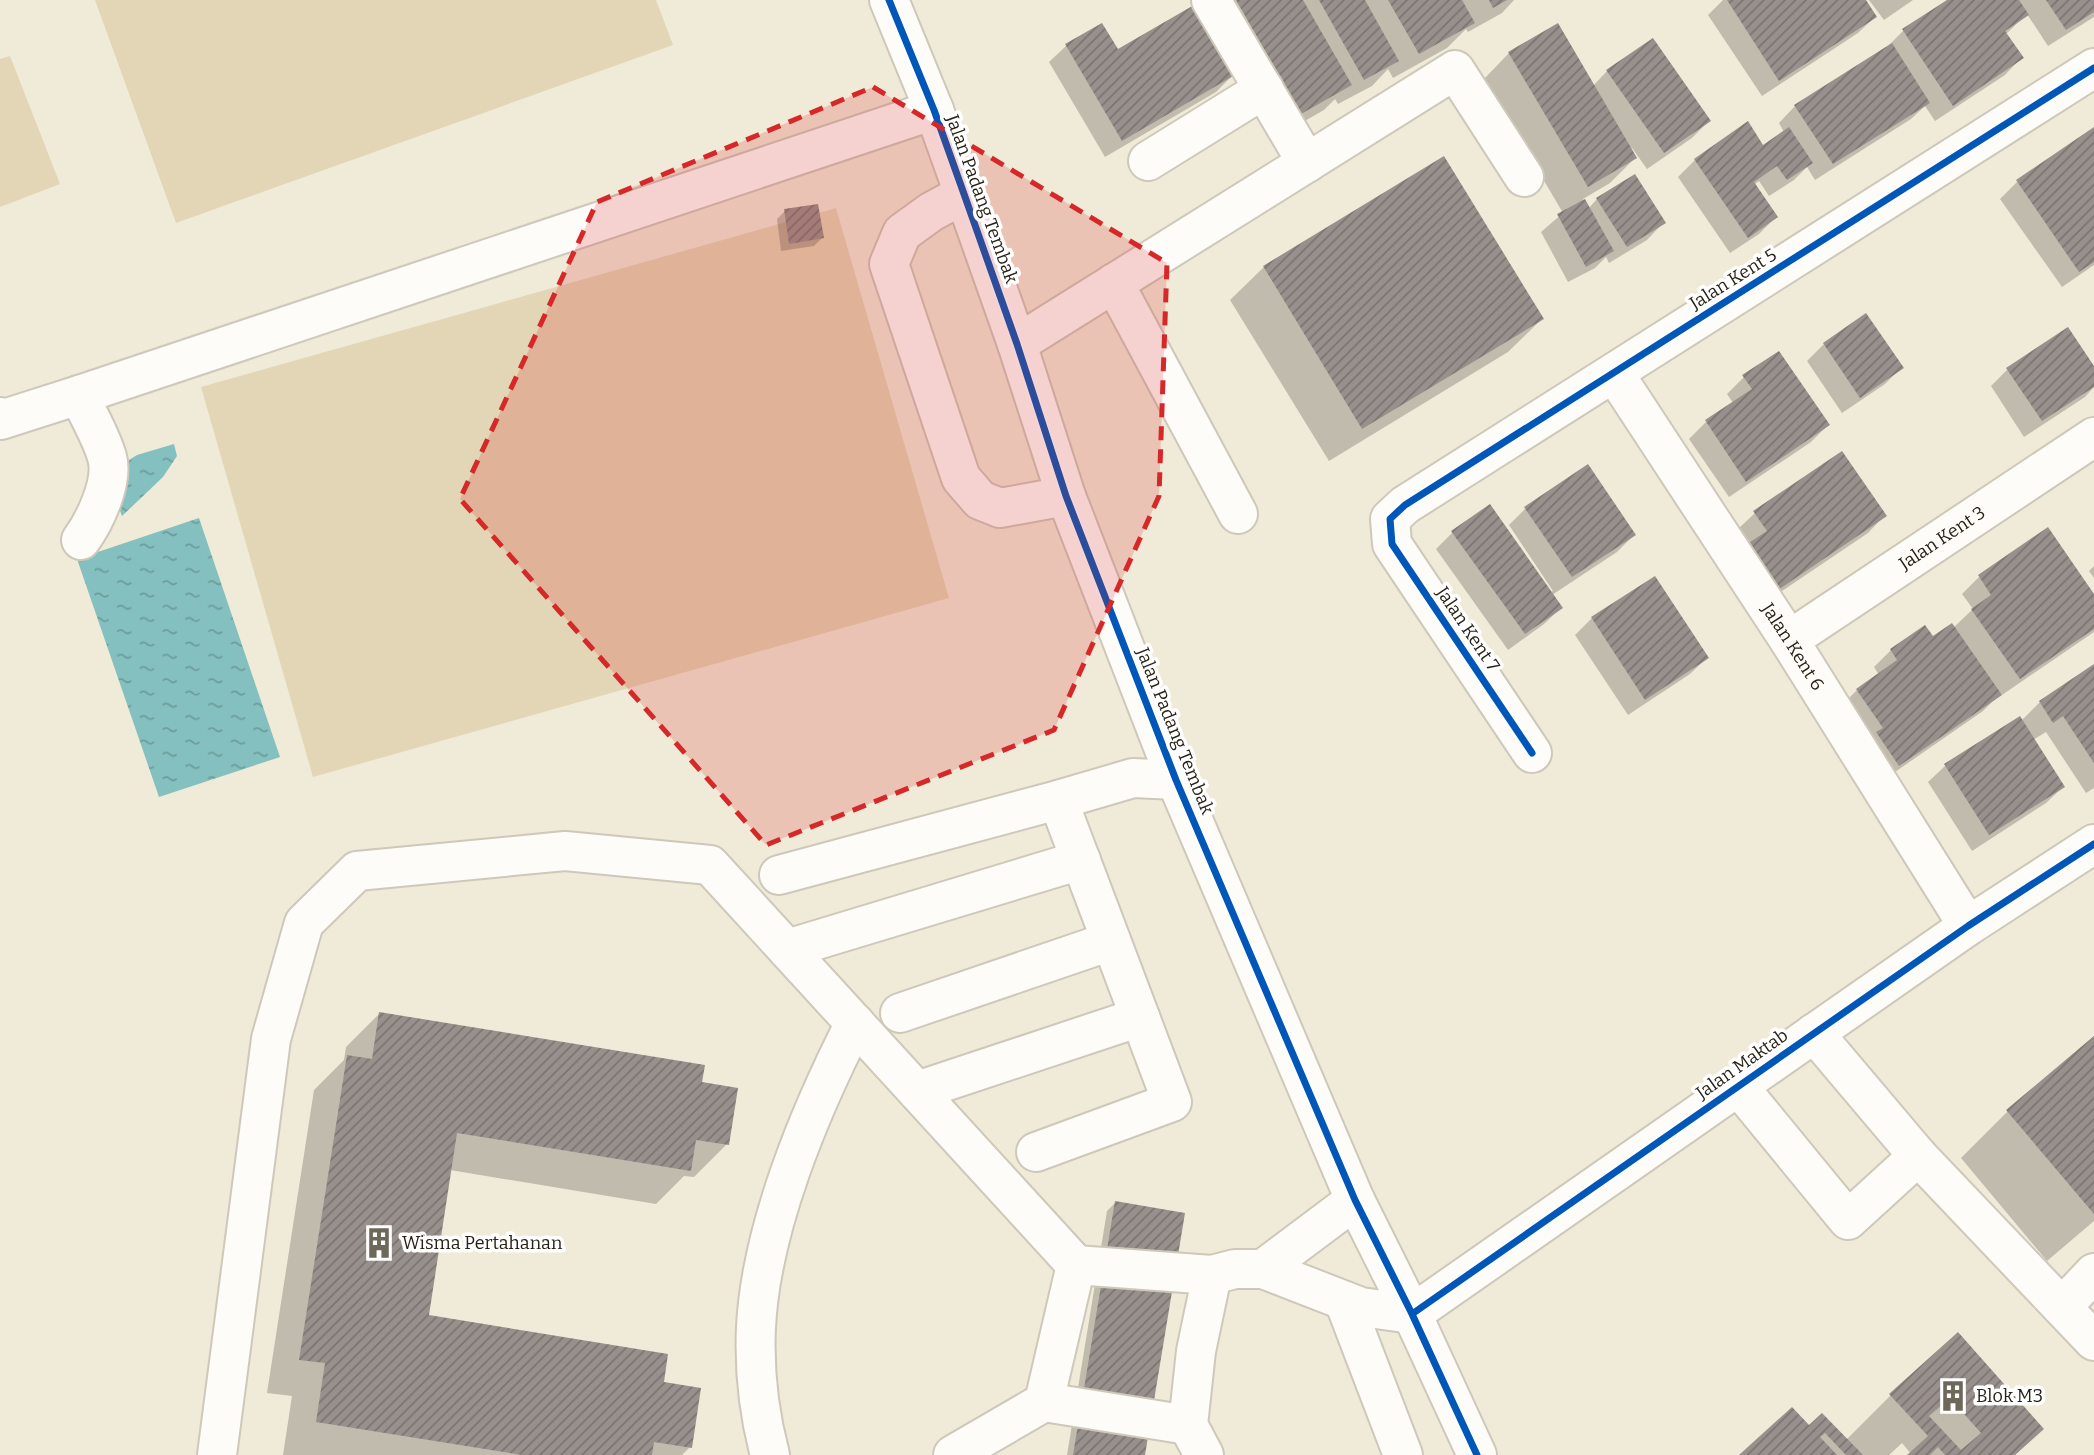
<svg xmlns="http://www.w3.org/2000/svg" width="2094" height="1455" viewBox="0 0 2094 1455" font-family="Bitter,serif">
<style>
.park{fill:#e3d6b6}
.water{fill:url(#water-ripples)}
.shadow{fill:#0003}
.building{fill:url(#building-hatch);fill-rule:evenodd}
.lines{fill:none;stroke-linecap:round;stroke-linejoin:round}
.minor-casing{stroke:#cec8ba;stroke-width:42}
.minor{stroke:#fdfcf9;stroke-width:38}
.cycleway-casing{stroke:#fff;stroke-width:11}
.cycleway{stroke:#0057b8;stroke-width:7}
.marked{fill:#d62828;fill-opacity:0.2;stroke:#d62828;stroke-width:5;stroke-dasharray:14 9;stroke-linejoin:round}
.labels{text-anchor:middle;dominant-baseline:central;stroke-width:7;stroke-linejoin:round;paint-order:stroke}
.street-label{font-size:18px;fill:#272216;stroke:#fff}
.poi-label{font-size:18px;fill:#272216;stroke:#fff;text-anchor:start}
</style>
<defs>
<pattern id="water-ripples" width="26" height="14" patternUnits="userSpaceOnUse" patternTransform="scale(1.75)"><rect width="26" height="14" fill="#84c0bf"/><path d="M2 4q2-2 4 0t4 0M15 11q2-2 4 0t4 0" fill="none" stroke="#6c9c9a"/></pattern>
<pattern id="building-hatch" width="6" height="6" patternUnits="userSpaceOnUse" patternTransform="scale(1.75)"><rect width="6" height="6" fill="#97908c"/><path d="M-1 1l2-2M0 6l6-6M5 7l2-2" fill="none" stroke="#7b7571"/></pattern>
</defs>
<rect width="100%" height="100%" fill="#f0ead8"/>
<!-- park -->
<path class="park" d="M95,0H656L673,45L176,223Z
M10,56L60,184L0,207V59Z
M836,208L949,598L313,777L201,387Z"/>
<!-- water -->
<path class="water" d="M174,444L177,456L163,477L122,516L111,487L129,460L137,455Z
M199,518L280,757L159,797L77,559Z"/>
<!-- shadow -->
<path class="shadow" d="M1223,0H1514L1502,13L1468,32L1466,29L1447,48L1393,78L1388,69L1372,86L1338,104L1335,99L1324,110L1275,138Z
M1723,0H1864L1875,17L1858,33L1762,96L1708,15Z
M1869,0H1913L1884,20Z
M1950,0H2094V17L2048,46L2027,14L2005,35L2021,58L2005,75L1935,121L1925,106L1911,119L1815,180L1807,167L1794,180L1769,196L1759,181L1754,185L1776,217L1759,234L1730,253L1678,177L1695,160L1763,147L1784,132L1779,123L1795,106L1886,48L1903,31Z
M1066,46L1117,52L1233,75L1216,92L1105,157L1049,62Z
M1509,53L1593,86L1607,71L1709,121L1692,138L1647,169L1632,148L1630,149L1635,158L1610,183L1583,199L1588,209L1597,199L1663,223L1647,240L1609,263L1606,257L1595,268L1568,282L1541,232L1563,213L1484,79Z
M2094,129V265L2062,287L2000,199L2017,182Z
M785,211L822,238L814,246L781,251L777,219Z
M1264,267L1542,319L1508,352L1329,461L1230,300Z
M1824,344L1901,368L1885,384L1842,413L1807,361Z
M2094,369V387L2085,397L2024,437L1991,386L2007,370Z
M1744,377L1828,425L1811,442L1729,497L1689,439L1706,422L1733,403L1727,394Z
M1526,508L1634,535L1617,552L1552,595L1561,608L1544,624L1508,650L1436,549L1453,532L1550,593L1553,591L1509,525Z
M1755,513L1884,516L1868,533L1754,610L1738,529Z
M2094,566V578L2089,571Z
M1979,577L2094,597V632L2002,695L2001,693L1983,711L1882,781L1840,707L1857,690L1879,675L1874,667L1891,650L1932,638L1953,628L1973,609L1962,594Z
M1592,618L1707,658L1690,674L1628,715L1575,635Z
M2094,666V788L2086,793L2046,732L2033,740L2063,787L2046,803L1972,851L1928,782L1945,766L2021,721L2040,702Z
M379,1014L700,1083L727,1144L694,1177L684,1176L656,1204L450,1170L427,1316L662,1384L690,1447L682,1455H283L292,1396L267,1393L314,1090L344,1060L346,1047Z
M2094,1039V1221L2047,1261L1961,1158L2007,1112Z
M1115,1203L1143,1455H1067L1107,1211Z
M1958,1335L2042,1429L2015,1455H1909L1911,1454L1902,1443L1889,1455H1742L1809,1428L1846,1440L1891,1395Z"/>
<!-- building -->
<path class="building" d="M1236,0H1303L1352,85L1301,114Z
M1319,0H1365L1399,61L1364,80Z
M1388,0H1462L1475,23L1419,54Z
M1489,0H1507L1493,8Z
M1727,0H1866L1877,17L1779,81Z
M1947,0H2019L2029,15L2005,31L2024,58L1953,106L1902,29Z
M2046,0H2094V12L2066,30Z
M1194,5L1235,75L1122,141L1065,44L1102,23L1118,49Z
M1558,23L1637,158L1588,187L1508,52Z
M1653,38L1711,121L1664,153L1606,70Z
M1892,43L1930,103L1833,164L1794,105Z
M1748,121L1763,145L1789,127L1813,163L1787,180L1777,166L1754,182L1778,217L1748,238L1694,159Z
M2094,127V262L2079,272L2016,180Z
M1444,156L1544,319L1362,429L1263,266Z
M1635,174L1666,223L1627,247L1596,198Z
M1585,199L1614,251L1586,267L1557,214Z
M818,204L824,238L789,244L784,209Z
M1866,313L1904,368L1860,398L1823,343Z
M2068,327L2094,366V387L2042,421L2006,368Z
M1779,351L1830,425L1746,482L1705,420L1752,389L1742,375Z
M1842,451L1887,516L1772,594L1741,548L1767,531L1753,511Z
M1588,464L1636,535L1572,577L1524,507Z
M1490,504L1563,608L1525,634L1451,531Z
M2048,527L2094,594V629L2020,679L1971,609L1991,595L1978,575Z
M1655,576L1709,658L1645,700L1591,617Z
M1952,623L2002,695L1899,766L1876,732L1883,728L1856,689L1897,660L1890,649L1925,625L1933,636Z
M2094,664V763L2063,716L2053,723L2039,701Z
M2020,716L2065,787L1989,835L1944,764Z
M379,1012L705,1065L702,1082L738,1088L729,1145L696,1140L691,1171L457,1133L429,1315L668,1354L664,1382L701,1388L692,1448L654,1442L652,1455H522L316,1422L325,1363L299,1360L347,1055L372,1059Z
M2094,1036V1214L2006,1110Z
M1115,1201L1185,1213L1145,1455H1073Z
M1958,1332L2044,1429L2015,1455H1945L1938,1447L1930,1455H1907L1928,1436L1889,1394ZM1950,1398L1981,1433L1961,1450L1929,1416Z
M1792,1407L1809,1425L1822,1413L1863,1455H1846L1825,1433L1820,1437L1837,1455H1739Z"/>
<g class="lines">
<defs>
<g id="minor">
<path d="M889,0L934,110L964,194L1017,344L1066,496L1176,780L1355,1200L1412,1314L1477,1455"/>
<path d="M1211,0L1307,163"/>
<path d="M1148,161L1264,89"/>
<path d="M964,194L931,212L902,233L889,264L961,478L980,500L1000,508L1066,496"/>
<path d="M1114,283L1238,514"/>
<path d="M1017,344L1455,70L1524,177"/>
<path id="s1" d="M1614,373L1789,640L1968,926"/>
<path d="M79,395C88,415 101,436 107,457C114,481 95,521 81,540"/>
<path d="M0,417L1,420L79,395L934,110"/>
<path id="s2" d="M1789,640L2094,437"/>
<path d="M1532,753L1392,544L1390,519L1405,505L2094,68"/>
<path d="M1058,800L1133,778L1176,780"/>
<path d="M779,875L1058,800L1140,1017"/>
<path d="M787,949L1081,860"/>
<path d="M900,1013L1111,941"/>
<path d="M1814,1033L1918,1156L2094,1341"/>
<path d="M1738,1086L1848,1220L1918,1156"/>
<path d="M917,1091L1140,1017L1172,1102L1036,1152"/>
<path d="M1076,1265L1212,1275"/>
<path d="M1263,1269L1355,1200"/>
<path d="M1344,1301L1403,1455"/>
<path d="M2062,1307L2094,1273"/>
<path d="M1412,1314L1968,926L2094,844"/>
<path d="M1044,1402L1188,1425"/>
<path d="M217,1455L271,1039L304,923L357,871L565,851L710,865L1076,1265L1044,1402"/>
<path d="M770,1455C759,1414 754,1370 756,1327C761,1228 810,1111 855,1023"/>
<path d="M953,1455L1044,1402"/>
<path d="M1204,1455L1188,1425L1196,1351L1212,1275L1235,1269H1263L1361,1307L1412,1314"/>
</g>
</defs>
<!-- minor casing -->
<use href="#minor" class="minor-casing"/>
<!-- minor -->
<use href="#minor" class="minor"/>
<defs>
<path id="cycleway" d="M889,0L934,110L964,194L1017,344L1066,496L1176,780L1355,1200L1412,1314L1477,1455
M1532,753L1392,544L1390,519L1405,505L2094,68
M1412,1314L1968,926L2094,844"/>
</defs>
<!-- cycleway casing -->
<use href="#cycleway" class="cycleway-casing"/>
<!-- cycleway -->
<use href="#cycleway" class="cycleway"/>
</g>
<!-- marked area -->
<path class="marked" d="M873,87L1167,263L1159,496L1054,730L766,845L460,499L597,202Z"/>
<!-- icons -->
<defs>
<symbol id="building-bare" viewBox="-9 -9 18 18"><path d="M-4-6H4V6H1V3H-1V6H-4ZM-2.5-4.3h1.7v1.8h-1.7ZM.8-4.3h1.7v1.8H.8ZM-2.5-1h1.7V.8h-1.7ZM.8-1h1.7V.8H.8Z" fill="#6d685a" stroke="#fff" stroke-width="2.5" paint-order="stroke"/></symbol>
</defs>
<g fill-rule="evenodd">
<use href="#building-bare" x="357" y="1221" width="44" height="44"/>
<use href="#building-bare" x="1931" y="1374" width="44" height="44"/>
</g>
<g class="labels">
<!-- street labels -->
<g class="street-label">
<text transform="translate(982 199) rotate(70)">Jalan Padang Tembak</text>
<text transform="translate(1733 279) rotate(-32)">Jalan Kent 5</text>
<text stroke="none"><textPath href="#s2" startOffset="184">Jalan Kent 3</textPath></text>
<text transform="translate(1468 629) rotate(56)">Jalan Kent 7</text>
<text stroke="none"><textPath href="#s1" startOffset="327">Jalan Kent 6</textPath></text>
<text transform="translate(1175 731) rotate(68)">Jalan Padang Tembak</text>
<text transform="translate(1742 1064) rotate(-35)">Jalan Maktab</text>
</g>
<!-- poi labels -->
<g class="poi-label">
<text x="402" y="1243">Wisma Pertahanan</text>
<text x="1976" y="1396">Blok M3</text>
</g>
</g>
</svg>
